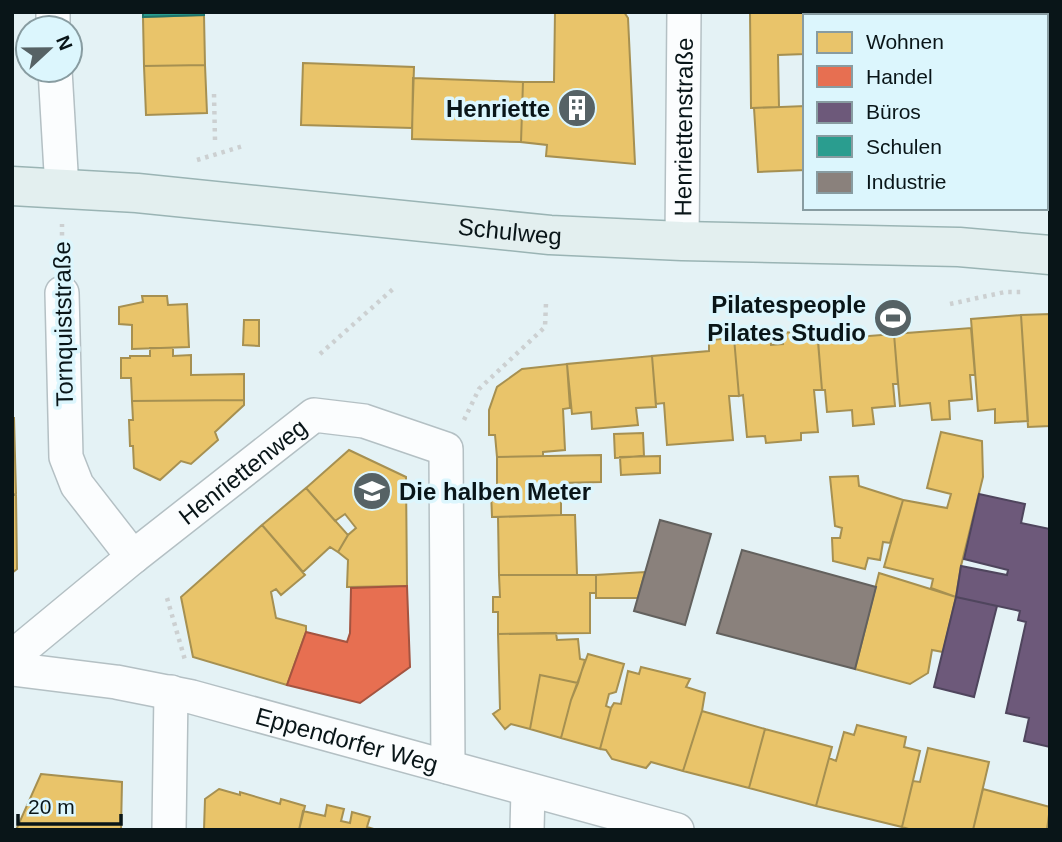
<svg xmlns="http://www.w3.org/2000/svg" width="1062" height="842" viewBox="0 0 1062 842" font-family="Helvetica,sans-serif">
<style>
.homes{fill:#e9c46a;stroke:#a69051;stroke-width:2}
.shops{fill:#e76f51;stroke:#a45440;stroke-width:2}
.offices{fill:#6d597a;stroke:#4f455d;stroke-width:2}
.schools{fill:#2a9d8f;stroke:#20746b;stroke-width:2}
.industry{fill:#8a817c;stroke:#63615e;stroke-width:2}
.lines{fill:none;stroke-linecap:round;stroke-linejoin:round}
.minor-casing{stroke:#b4c0c4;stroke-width:36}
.major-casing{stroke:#9ab4b4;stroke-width:41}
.path{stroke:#ccd0d1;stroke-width:4.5;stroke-dasharray:3.5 5;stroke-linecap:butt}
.minor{stroke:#fbfdfe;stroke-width:33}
.major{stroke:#e3efef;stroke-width:38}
.labels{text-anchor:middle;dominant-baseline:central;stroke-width:7;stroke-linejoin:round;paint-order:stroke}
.poi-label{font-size:24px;font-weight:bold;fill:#091518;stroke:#dcf6fd;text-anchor:end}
.street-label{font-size:24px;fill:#091518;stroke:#dcf6fd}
</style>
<rect width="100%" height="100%" fill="#e4f2f5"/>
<!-- homes -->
<path class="homes" d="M555,12H624L628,18L635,164L546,156L547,145L521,142L523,82H554Z
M750,12H815V16H805V54L778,55L779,107L751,108Z
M204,15L205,65L144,66L143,17Z
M303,63L414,67L412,128L301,125Z
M205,65L207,113L146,115L144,66Z
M1046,77H1050V161H1046Z
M413,78L523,82L521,142L412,139Z
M805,106V170L758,172L754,108Z
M142,296H167L168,305L187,304L189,347L132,349V325L119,324V307L143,302Z
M1050,314V426L1028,427L1021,315Z
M1021,315L1028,421L995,423V409L978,411L971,319Z
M244,320H259V346L243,345Z
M971,328L975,375H970L972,399L949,401L950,419L932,420L930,403L900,406L894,334Z
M817,330L822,390H814L818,432L801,433V440L766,443L765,436L747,437L743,395L739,396L734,338L770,334L771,345L783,344L782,333Z
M894,334L898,384H893L895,406L872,408L874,424L853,426L852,410L827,412L825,390H822L818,340Z
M734,338L739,396H729L733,440L667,445L664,403L656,404L652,356L709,351V340Z
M150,348H173V356L191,355V375L244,374V400L132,401L131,378H121V358H130V356H150Z
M652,356L656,407L636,408L638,425L592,429L591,412L572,414L567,364Z
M567,364L570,408L563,409L565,450L543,452V456L497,457L495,435H489V410L497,387L522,369Z
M244,400V405L215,432L218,440L191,464L181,461L160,480L134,468L133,446H130L129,420H133L132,401Z
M12,418H14L16,494L12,495Z
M941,432L982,441L983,477L961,566L956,597L931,588L933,579L884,567L903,500L947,508L951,494L927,488Z
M643,433L644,456L615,458L614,434Z
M349,450L406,477L407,586L347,587L348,560L338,552L348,535L356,528L345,514L335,521L306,488Z
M601,455V482L561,483V515L492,517L491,491H497V457Z
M660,456V473L621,475L620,457Z
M858,476L859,486L903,500L890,543L883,542L880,560L868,558L865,569L833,561L832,538H840L842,528L835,526L830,477Z
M306,488L348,535L338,552L330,547L303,572L262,525Z
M16,494L17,569L12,573V495Z
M561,515H575L577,575H499L498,517Z
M262,525L305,575L281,595L276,589L271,592L276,618L306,626V632L287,685L193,657L181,597Z
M645,572L638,598H596V575Z
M879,573L956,597L943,652L932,650L928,673L910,684L855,669Z
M499,575H596V593H590V633L498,634V612H493V597H500Z
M556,633L557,640L578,639L580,659L585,660L578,683L540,675L530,729L511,724L505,729L493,714L500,709L498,634Z
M588,654L624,664L616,692L609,694L606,706L611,708L600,749L561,738L571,700Z
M641,667L690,679L686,687L705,693L702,711L683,771L651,762L646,768L612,759L606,750L600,749L611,708L614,703L621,704L628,671L639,674Z
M540,675L578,683L571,700L561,738L530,729Z
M702,711L765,729L749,788L683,771Z
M857,725L906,737L904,747L920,751L902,827L816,806L829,758L836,761L844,732L854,735Z
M765,729L832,747L816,806L749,788Z
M928,748L989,762L973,830H912L902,827L913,781L920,782Z
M41,774L122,782L121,830H16Z
M219,789L240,795V792L280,804L281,799L305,806L299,830H204L205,799Z
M983,789L1050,807L1047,830H973Z
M327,805L344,809L341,821L350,823L352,812L370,817L367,827L377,830H299L303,811L325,816Z"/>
<!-- shops -->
<path class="shops" d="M407,586L410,667L360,703L287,685L306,632L347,642L350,633L351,588Z"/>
<!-- offices -->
<path class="offices" d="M979,494L1025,504L1021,523L1050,529V747L1024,741L1029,718L1006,713L1026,622L1018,620L1020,611L956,597L961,566L1007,575L1008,570L964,559Z
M956,597L997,606L974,697L934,687Z"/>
<!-- schools -->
<path class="schools" d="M143,12H204V15L143,17Z"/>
<!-- industry -->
<path class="industry" d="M660,520L711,534L685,625L634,611Z
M742,550L876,587L855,669L717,633Z"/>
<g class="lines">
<defs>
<g id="minor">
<path d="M53,12V28"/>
<path d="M55,70L62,189"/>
<path id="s1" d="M682,241L684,12"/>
<path d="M62,293L66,457L77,485L133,557"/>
<path id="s2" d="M12,657L133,557L314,415L364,421L446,449L448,767"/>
<path id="s3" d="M12,669L116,682L192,697L677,830"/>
<path d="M169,830L171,692"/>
<path d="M527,830L528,790"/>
</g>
<g id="major">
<path id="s4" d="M12,186L137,193L550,235L682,241L959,247L1050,255"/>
</g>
</defs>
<!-- minor casing -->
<use href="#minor" class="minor-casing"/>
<!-- major casing -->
<use href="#major" class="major-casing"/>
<!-- path -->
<path class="path" d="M214,94L215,140
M197,160L243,146
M62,261V224
M950,304L1005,292H1025
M320,354L393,289
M464,420L479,389L545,327L546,303
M167,598L185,660"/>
<!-- minor -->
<use href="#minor" class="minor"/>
<!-- major -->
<use href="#major" class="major"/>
</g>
<!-- icons -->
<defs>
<symbol id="building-disc" viewBox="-11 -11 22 22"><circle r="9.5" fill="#566265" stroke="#dcf6fd"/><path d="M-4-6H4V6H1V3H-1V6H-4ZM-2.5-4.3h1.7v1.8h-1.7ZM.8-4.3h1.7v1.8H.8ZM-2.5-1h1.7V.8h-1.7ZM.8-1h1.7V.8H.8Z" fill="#fff"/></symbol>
<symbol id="stadium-disc" viewBox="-11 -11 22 22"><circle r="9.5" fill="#566265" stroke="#dcf6fd"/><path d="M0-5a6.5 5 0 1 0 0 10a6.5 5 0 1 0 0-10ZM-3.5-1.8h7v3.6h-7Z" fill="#fff"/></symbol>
<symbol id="school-disc" viewBox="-11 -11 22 22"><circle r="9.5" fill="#566265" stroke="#dcf6fd"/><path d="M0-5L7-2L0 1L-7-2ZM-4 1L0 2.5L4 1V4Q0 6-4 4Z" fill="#fff"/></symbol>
</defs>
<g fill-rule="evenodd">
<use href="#building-disc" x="555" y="86" width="44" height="44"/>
<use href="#stadium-disc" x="871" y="296" width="44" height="44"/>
<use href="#school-disc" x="350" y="469" width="44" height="44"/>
</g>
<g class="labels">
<!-- poi labels -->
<g class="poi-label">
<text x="550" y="108">Henriette</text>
<text x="866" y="304">Pilatespeople<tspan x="866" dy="28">Pilates Studio</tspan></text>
<text x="399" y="491" text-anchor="start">Die halben Meter</text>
</g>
<!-- street labels -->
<g class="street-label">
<text stroke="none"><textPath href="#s1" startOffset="114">Henriettenstraße</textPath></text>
<text stroke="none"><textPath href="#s4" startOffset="500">Schulweg</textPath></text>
<text transform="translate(63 324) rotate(-91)">Tornquiststraße</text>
<text stroke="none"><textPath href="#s2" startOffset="296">Henriettenweg</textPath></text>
<text stroke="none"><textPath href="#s3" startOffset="343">Eppendorfer Weg</textPath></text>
</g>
</g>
<!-- border -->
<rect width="1062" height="842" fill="none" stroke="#091518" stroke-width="28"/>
<!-- legend -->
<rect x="803" y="14" width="245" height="196" fill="#dcf6fd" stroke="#889ca1" stroke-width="2"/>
<rect x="817" y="32" width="35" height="21" fill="#e9c46a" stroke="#889ca1" stroke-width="2"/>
<text x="866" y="49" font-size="21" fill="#091518">Wohnen</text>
<rect x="817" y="66" width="35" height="21" fill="#e76f51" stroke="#889ca1" stroke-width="2"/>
<text x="866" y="84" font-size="21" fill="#091518">Handel</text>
<rect x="817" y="102" width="35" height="21" fill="#6d597a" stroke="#889ca1" stroke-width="2"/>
<text x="866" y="119" font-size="21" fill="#091518">Büros</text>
<rect x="817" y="136" width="35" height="21" fill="#2a9d8f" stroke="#889ca1" stroke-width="2"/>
<text x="866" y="154" font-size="21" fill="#091518">Schulen</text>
<rect x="817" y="172" width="35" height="21" fill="#8a817c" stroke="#889ca1" stroke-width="2"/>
<text x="866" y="189" font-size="21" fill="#091518">Industrie</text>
<!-- north arrow -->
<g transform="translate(49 49) rotate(68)"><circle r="33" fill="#dcf6fd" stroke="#889ca1" stroke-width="2"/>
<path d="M0-5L12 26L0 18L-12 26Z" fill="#566265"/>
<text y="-10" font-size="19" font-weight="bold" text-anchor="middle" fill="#091518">N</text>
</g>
<!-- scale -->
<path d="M18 814v10h103v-10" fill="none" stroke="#091518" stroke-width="3.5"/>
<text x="28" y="814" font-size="21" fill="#091518" stroke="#dcf6fd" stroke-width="5" paint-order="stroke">20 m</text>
</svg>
